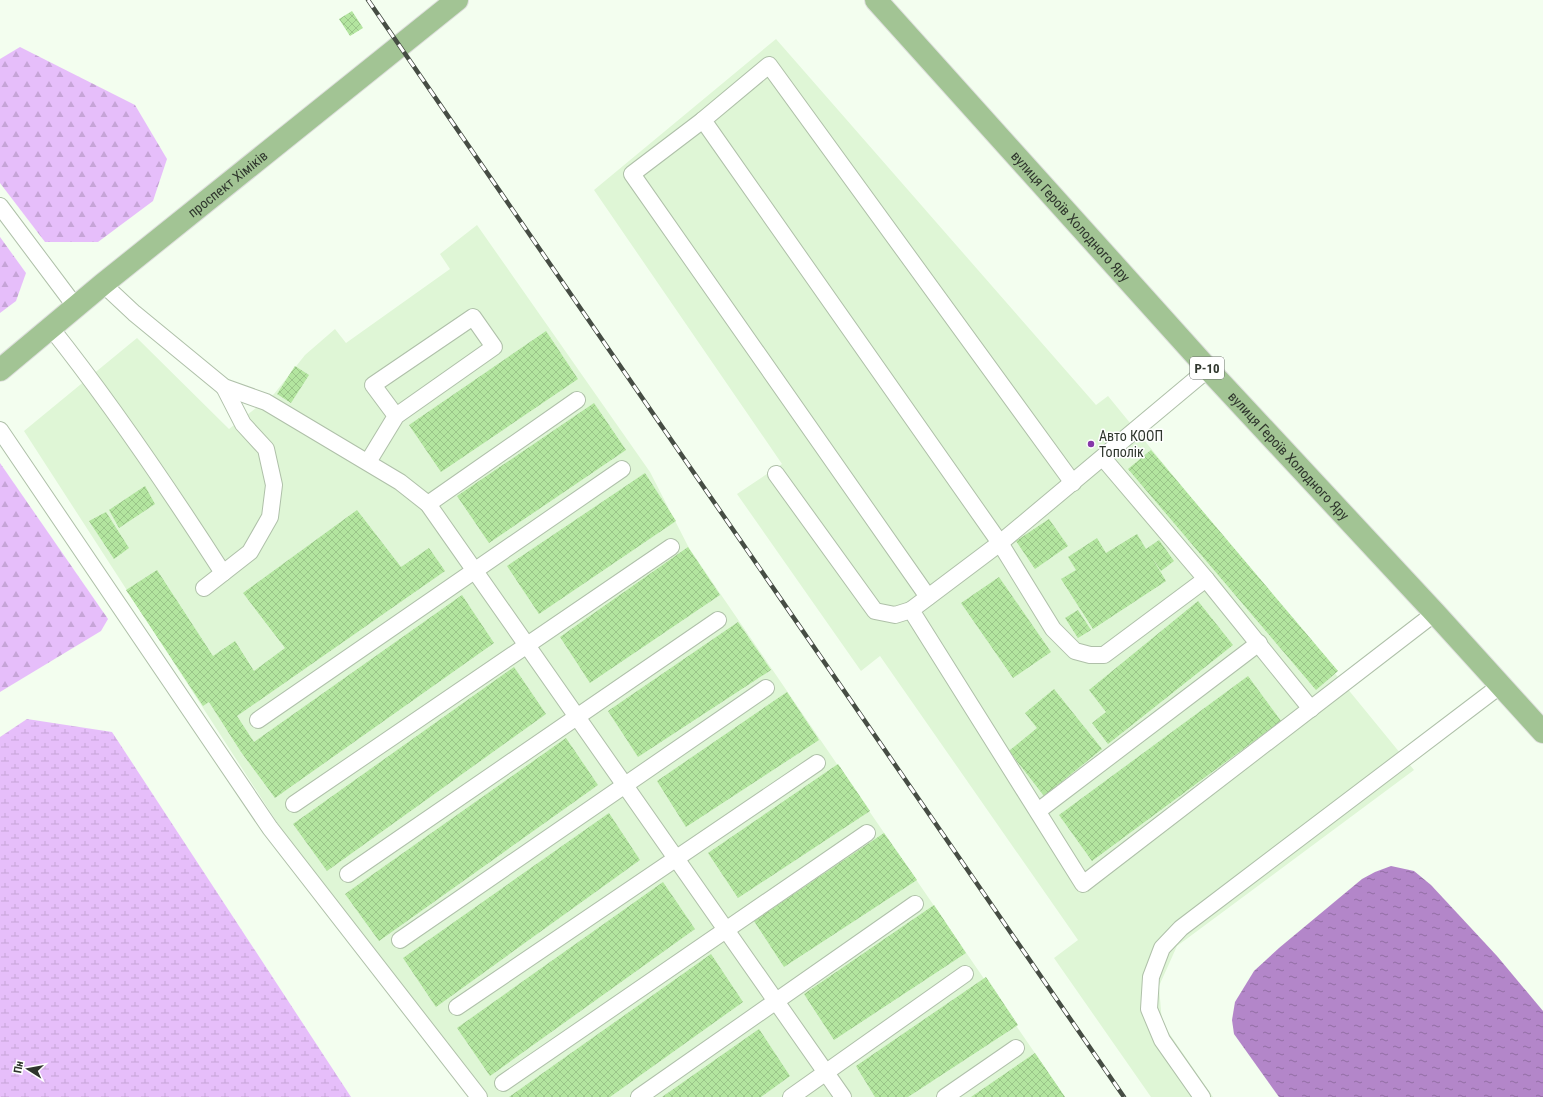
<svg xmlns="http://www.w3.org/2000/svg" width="1543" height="1097" font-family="'Roboto Condensed',sans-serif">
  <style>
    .built { fill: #dff6d6 }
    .forest { fill: url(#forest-firs) }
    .wetland { fill: url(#wetland-marsh) }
    .water { fill: url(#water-ripples) }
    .building { fill: url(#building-cross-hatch) }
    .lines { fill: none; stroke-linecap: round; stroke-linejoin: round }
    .lane-casing { stroke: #afc0a9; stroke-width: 18 }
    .primary-casing { stroke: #dedfdd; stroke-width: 24 }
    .lane { stroke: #fff; stroke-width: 16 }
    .primary { stroke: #a2c494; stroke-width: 22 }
    .rail-casing { stroke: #464d44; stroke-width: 4.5 }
    .rail { stroke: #fff; stroke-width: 3; stroke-dasharray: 9; stroke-linecap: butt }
    .poi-dot { fill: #8638a8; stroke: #fff; stroke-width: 1.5 }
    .labels { text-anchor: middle; stroke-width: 3; stroke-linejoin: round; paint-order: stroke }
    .shield { fill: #fff; stroke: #6d726c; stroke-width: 1 }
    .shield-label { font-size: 13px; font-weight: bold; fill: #2f362d }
    .street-label { font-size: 14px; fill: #2f362d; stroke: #fff }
    .poi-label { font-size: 14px; fill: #2f362d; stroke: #fff; text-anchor: start }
  </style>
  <defs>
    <pattern id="forest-firs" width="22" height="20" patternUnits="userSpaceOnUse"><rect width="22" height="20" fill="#e6befa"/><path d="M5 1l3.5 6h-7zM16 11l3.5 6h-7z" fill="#c6a4d7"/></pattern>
    <pattern id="wetland-marsh" width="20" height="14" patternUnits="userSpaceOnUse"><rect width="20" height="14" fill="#e6befa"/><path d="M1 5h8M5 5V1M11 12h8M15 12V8" fill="none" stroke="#c6a4d7"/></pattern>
    <pattern id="water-ripples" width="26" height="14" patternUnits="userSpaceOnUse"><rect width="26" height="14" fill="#b386c9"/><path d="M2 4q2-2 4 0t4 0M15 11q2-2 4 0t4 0" fill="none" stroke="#926ea4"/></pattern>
    <pattern id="building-cross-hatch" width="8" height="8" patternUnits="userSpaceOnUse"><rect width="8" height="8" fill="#b3e59f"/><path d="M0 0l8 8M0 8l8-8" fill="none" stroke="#9ac589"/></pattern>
  </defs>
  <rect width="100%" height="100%" fill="#f3feef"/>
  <!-- built -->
  <g class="built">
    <polygon points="776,39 1096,405 1108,396 1414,770 1177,946 1159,986 1162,1023 1213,1097 1151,1097 1054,958 1078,940 880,656 861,671 737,494 782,464 594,190"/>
    <polygon points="477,225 650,472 689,548 1065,1097 483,1097 450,1046 322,892 24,431 137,338 229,429 274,394 305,355 335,329 346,343 450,269 440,254"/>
  </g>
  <!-- forest -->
  <g class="forest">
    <polygon points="20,47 135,105 167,159 153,201 98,242 45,242 0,183 0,59"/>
    <polygon points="0,237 26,273 16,301 0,313"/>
    <polygon points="0,463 108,619 101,631 0,692"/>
  </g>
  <!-- wetland -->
  <polygon class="wetland" points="27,719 112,732 351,1097 0,1097 0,737"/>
  <!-- water -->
  <polygon class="water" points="1391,866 1414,871 1431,885 1497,956 1543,1011 1543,1097 1279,1097 1234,1034 1232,1020 1235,1002 1254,971 1279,948 1362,879 1375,872"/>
  <!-- building -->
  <g class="building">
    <polygon points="352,11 363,28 350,36 339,19"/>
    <polygon points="546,331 578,379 441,472 409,425"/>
    <polygon points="295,366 309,375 291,403 277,394"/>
    <polygon points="594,403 626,450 489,543 457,496"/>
    <polygon points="1151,450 1338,671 1316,690 1128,469"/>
    <polygon points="645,473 676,521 539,614 507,566"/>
    <polygon points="145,486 155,504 119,528 109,510"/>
    <polygon points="357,510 401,567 429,548 445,571 237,716 254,742 462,595 494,643 275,798 241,752 209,702 203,706 126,590 157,570 213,656 235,641 254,671 285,648 243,593"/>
    <polygon points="106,512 129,548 114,559 89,521"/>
    <polygon points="1049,519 1068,546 1035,569 1016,541"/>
    <polygon points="1137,534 1146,549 1159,540 1174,561 1161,571 1151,556 1166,581 1093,629 1061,579 1076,570 1068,557 1097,538 1106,553"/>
    <polygon points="688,547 720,595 590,683 560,637"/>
    <polygon points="999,577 1051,652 1013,678 961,603"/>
    <polygon points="1198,601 1233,645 1108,744 1092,723 1106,712 1089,690"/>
    <polygon points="1078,610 1091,630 1078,638 1065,618"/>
    <polygon points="738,622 771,670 638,757 608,711"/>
    <polygon points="514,667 546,714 327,871 293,824"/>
    <polygon points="1248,676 1281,721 1092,861 1059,815"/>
    <polygon points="1054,689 1102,749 1044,796 1009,751 1037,728 1025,713"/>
    <polygon points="787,692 819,740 686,827 657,781"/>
    <polygon points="566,738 598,785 379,941 345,894"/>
    <polygon points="838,764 870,811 738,898 708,853"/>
    <polygon points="609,813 640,860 436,1007 403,958"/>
    <polygon points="884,833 917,880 784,967 754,921"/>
    <polygon points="663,882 695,929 490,1076 457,1028"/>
    <polygon points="934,905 966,953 834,1040 804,994"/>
    <polygon points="711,954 743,1002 610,1097 509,1097"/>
    <polygon points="986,977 1018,1025 908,1097 875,1097 856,1066"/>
    <polygon points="759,1029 790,1076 761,1097 662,1097"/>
    <polygon points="1035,1053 1065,1097 971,1097"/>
  </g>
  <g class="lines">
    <defs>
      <g id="lane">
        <polyline points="703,120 632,174 928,597"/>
        <polyline points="0,206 75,306"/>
        <polyline points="103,284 134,313 224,387 266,402 400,482 428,504 843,1097"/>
        <path d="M51,328C113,406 169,489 223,573"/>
        <polyline points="1208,369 1000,543 911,610 1083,884 1435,613"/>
        <polyline points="0,430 270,828 479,1097"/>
        <polyline points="1103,458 1206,579 1311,709"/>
        <polyline points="368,462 396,416 494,347 473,317 373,385 396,416"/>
        <polyline points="776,474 875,611 895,615 911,610"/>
        <polyline points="1073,483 769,65 703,120 1000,543 1053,629 1075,651 1090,655 1104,655 1206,579"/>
        <polyline points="428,504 577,400"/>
        <polyline points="204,588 250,552 270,517 274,485 266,449 243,424 224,387"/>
        <polyline points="258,720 622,469"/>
        <polyline points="294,804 671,547"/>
        <polyline points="1038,811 1259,643"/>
        <polyline points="348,874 718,620"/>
        <polyline points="400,940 766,688"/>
        <polyline points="457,1007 817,763"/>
        <polyline points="503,1083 867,833"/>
        <polyline points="639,1097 915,904"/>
        <polyline points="791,1097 965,974"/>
        <polyline points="945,1097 1016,1048"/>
        <polyline points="1202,1097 1162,1040 1149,1009 1151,977 1162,948 1181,928 1501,685"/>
      </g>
      <g id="primary">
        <path id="s1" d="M876,0L1208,369L1435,613L1543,732"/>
        <path id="s2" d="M0,370L103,284L457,0"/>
      </g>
    </defs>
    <!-- lane casing -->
    <use href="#lane" class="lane-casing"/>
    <!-- primary casing -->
    <use href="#primary" class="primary-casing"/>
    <!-- lane -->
    <use href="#lane" class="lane"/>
    <!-- primary -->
    <use href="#primary" class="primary"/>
    <defs>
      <polyline id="rail" points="368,0 1124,1097"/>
    </defs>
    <!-- rail casing -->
    <use href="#rail" class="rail-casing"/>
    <!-- rail -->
    <use href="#rail" class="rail"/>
  </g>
  <!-- markers -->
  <circle class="poi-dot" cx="1091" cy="444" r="4"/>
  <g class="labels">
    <!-- shield labels -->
    <rect class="shield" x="1190" y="357" width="34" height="22" rx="3"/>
    <g class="shield-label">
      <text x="1207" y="373">Р-10</text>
    </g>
    <!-- street labels -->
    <g class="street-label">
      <text dy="5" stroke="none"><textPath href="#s2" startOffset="294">проспект Хіміків</textPath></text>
      <text dy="5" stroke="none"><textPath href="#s1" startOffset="291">вулиця Героїв Холодного Яру</textPath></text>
      <text dy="5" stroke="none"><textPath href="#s1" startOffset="615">вулиця Героїв Холодного Яру</textPath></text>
    </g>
    <!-- poi labels -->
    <g class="poi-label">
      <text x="1099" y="441">Авто КООП<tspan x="1099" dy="16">Тополік</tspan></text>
    </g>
  </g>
  <!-- north arrow -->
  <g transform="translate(28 1069) rotate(281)" stroke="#ffffff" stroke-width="3" paint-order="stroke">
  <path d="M0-3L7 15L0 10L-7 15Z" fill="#2f362d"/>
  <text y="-6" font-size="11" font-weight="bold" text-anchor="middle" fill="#2f362d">Пн</text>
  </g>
</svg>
